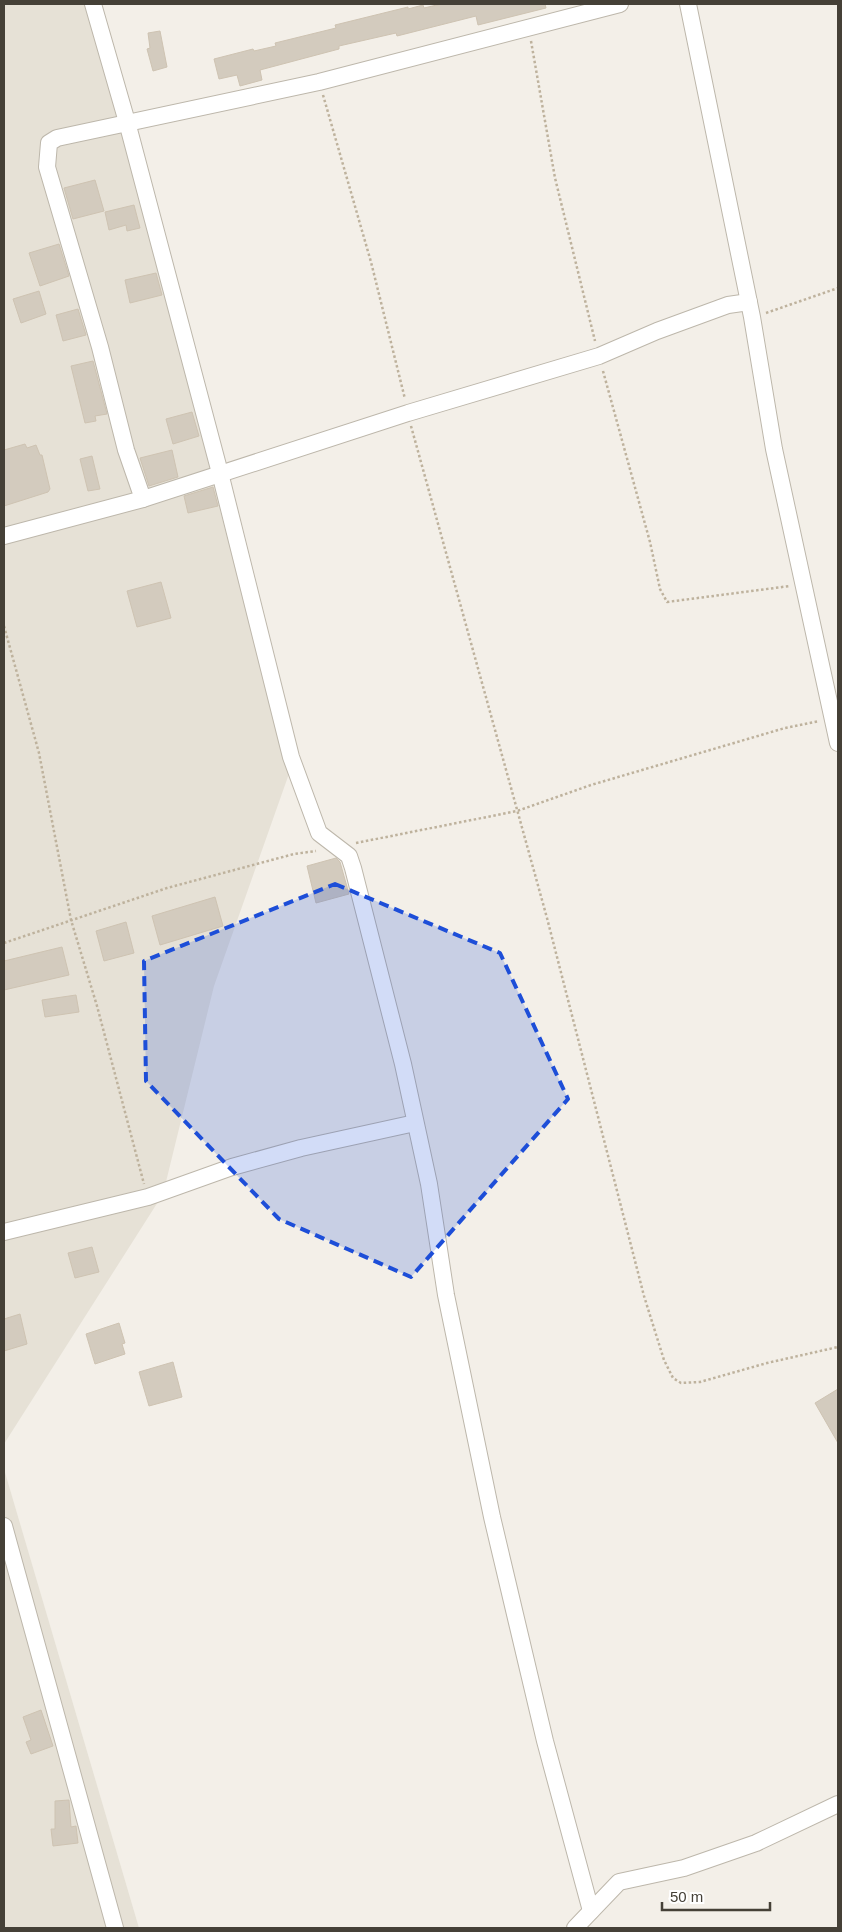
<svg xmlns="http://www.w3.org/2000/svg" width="842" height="1932" font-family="Helvetica,sans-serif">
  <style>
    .residential { fill: #e6e1d6 }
    .building { fill: #d3cbbe; stroke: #cec3b2 }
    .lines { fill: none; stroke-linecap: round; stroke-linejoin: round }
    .minor-casing { stroke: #bdb7ab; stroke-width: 18 }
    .path { stroke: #beb29d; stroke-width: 2.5; stroke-dasharray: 2.5 2.5; stroke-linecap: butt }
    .minor { stroke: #fff; stroke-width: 16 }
    .marked { fill: #1d4ed8; fill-opacity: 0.2; stroke: #1d4ed8; stroke-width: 4; stroke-dasharray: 10 6; stroke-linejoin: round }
  </style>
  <rect width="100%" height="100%" fill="#f3efe8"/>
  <!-- residential -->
  <g class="residential">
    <polygon points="4,4 92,4 291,768 214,986 163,1194 4,1444"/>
    <polygon points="4,1469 139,1928 4,1928"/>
  </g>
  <!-- building -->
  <g class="building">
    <polygon points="441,4 545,4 546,8 478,25 476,16 397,36 396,33 339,46 339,49 260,70 262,80 240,86 237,75 219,79 214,59 253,49 254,51 276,46 275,43 336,28 335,25 408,7 408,9 423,5 424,8"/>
    <polygon points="160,31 167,67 153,71 147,49 150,48 148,33"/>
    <polygon points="95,180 104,211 73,219 64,188"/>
    <polygon points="134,205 140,228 127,231 126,225 109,230 105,212"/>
    <polygon points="59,244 69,276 40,286 29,253"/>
    <polygon points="156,273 162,295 130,303 125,280"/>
    <polygon points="39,291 46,314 21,323 13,299"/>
    <polygon points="78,309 86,335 63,341 56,315"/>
    <polygon points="93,361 107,414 95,416 96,421 85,423 71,366"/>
    <polygon points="192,412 199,436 173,444 166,419"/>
    <polygon points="25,444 27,448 36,445 40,455 42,455 50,489 48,492 4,506 4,450"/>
    <polygon points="172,450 178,477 149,486 140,458"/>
    <polygon points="92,456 100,489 88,491 80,459"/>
    <polygon points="213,487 218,506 188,513 184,496"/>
    <polygon points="161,582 171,618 137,627 127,591"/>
    <polygon points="336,858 340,862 349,894 316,903 307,866"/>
    <polygon points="215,897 223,926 160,945 152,916"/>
    <polygon points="126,922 134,953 104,961 96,931"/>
    <polygon points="62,947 69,975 4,990 4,961"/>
    <polygon points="76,995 79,1012 45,1017 42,1000"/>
    <polygon points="92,1247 99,1272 75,1278 68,1253"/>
    <polygon points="20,1314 27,1344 4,1351 4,1319"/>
    <polygon points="119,1323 125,1343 122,1344 125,1354 95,1364 86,1334"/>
    <polygon points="173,1362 182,1397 149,1406 139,1372"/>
    <polygon points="838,1389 838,1443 815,1403"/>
    <polygon points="41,1710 53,1746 31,1754 26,1742 31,1740 23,1717"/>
    <polygon points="69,1800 71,1827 76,1826 78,1843 53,1846 51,1829 55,1829 55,1801"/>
  </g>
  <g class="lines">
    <defs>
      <g id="minor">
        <polyline points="93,4 127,122 220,473 291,757 319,833 349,856 353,868 403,1064 429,1184 446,1295 492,1517 545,1741 591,1911"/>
        <polyline points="688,4 752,317 774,449 838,743"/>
        <polyline points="143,499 126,450 100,347 47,167 49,143 57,138 319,82 620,4"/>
        <polyline points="4,536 143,499 408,413 599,356 657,331 728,305 749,302"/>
        <polyline points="4,1232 148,1197 232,1167 301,1148 415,1123"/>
        <polyline points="4,1526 115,1928"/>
        <polyline points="575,1928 619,1882 684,1868 756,1843 838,1804"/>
      </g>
    </defs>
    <!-- minor casing -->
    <use href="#minor" class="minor-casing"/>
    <!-- path -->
    <g class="path">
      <polyline points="531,41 555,178 595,341"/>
      <polyline points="323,95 371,262 405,399"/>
      <polyline points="766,313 838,288"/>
      <polyline points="603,371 650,542 660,589 667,602 790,586"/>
      <polyline points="411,426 547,918 644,1296 664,1360 673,1378 681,1383 700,1382 767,1363 838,1347"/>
      <polyline points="4,626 39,753 71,920 97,1006 144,1184"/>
      <polyline points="356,843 517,811 591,785 785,728 819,721"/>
      <polyline points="4,943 167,888 294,854 316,851"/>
    </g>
    <!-- minor -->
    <use href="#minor" class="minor"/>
  </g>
  <!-- marked area -->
  <path class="marked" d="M335,884L500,953L568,1099L411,1277L279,1219L146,1081L144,961Z"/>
  <!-- border -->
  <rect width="842" height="1932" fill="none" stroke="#454037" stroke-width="10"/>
  <!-- scale -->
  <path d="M662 1902v8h108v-8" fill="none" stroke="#454037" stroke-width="2.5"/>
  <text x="670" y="1902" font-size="15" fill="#454037" stroke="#ffffff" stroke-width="4" paint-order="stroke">50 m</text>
</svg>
